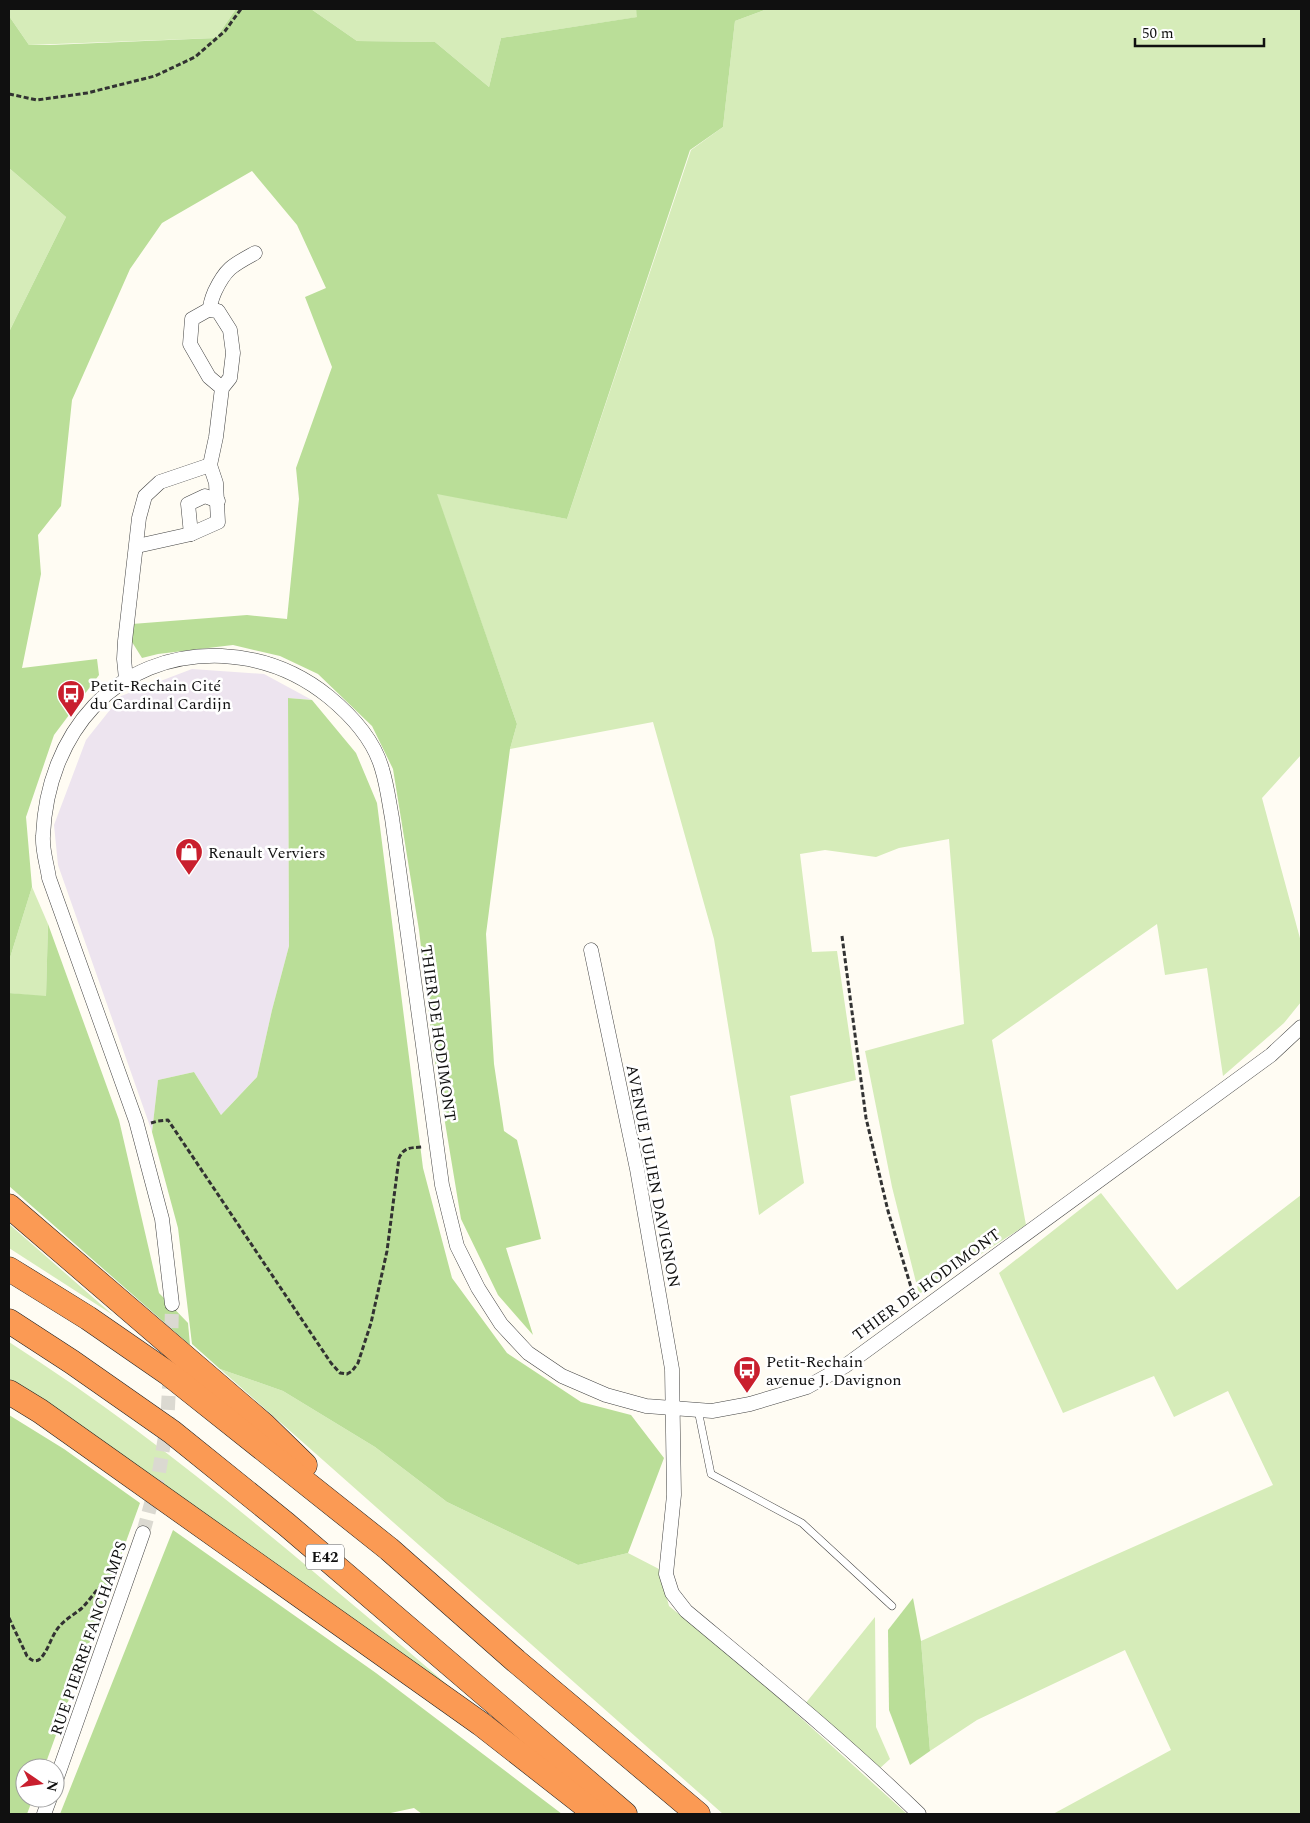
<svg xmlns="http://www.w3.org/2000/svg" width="1310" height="1823" font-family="Spectral,serif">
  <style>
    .industrial { fill: #ede4ef }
    .green { fill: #d6ecb9 }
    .forest { fill: #bade98 }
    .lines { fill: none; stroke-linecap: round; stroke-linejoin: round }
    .minor-tunnel { stroke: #dbd9d1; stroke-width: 14; stroke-dasharray: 14 7; stroke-linecap: butt }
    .service-casing { stroke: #434343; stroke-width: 8 }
    .minor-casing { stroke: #434343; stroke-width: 15 }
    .motorway-casing { stroke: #212121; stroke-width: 25 }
    .path { stroke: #323232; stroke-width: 3; stroke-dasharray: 5 2.5; stroke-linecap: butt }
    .service { stroke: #fff; stroke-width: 7 }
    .minor { stroke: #fff; stroke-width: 14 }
    .motorway { stroke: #fb9a54; stroke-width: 24 }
    .labels { text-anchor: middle; stroke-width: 5; stroke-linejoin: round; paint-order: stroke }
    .shield { fill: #fff; stroke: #585858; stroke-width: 1 }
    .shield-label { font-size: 15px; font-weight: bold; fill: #101010 }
    .poi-label { font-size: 16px; fill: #101010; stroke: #fff; text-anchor: start }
    .street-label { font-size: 16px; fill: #101010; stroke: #fff }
  </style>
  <rect width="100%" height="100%" fill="#fffcf3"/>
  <!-- industrial -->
  <polygon class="industrial" points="192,669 264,674 312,700 288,698 289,946 272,1010 257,1077 221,1115 194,1072 158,1080 152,1132 58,865 54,825 86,740 121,696"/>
  <!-- green -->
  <g class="green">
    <polygon points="9,9 236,9 216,38 29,45 9,16"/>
    <polygon points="311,9 636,9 638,17 501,38 489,87 435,42 357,41"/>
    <polygon points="767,9 1301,9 1301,755 1262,798 1301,942 1301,1002 1284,1023 1223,1076 1207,968 1165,975 1157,924 992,1040 1026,1225 919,1294 892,1187 865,1051 964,1024 949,839 899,848 876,857 825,850 800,854 812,952 837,951 856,1080 790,1096 804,1183 759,1215 714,939 653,722 510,749 517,724 436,493 567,519 691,150 723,127 735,21"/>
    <polygon points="9,168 66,217 9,332"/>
    <polygon points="32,887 48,924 46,997 9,993 9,961"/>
    <polygon points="1101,1193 1177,1290 1301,1195 1301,1814 1053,1814 1171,1750 1125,1650 977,1720 930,1751 921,1641 1273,1485 1228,1391 1174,1417 1154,1376 1063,1413 999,1273"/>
    <polygon points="9,1224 113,1315 9,1248"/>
    <path d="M9,1342C120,1413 220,1493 321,1578C371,1620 422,1662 471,1706L49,1405L9,1379Z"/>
    <polygon points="220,1369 283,1391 375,1447 447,1502 578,1565 628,1553 659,1569 669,1606 750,1672 907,1814 723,1814"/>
    <polygon points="875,1617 876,1727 890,1759 879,1769 805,1704"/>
  </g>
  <!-- forest -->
  <g class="forest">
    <polygon points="236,9 311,9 357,41 435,42 489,87 501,38 637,17 636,9 767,9 735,21 723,127 690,150 567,519 437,494 517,724 510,749 486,934 494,1064 504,1131 517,1140 541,1239 506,1248 533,1335 498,1295 461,1219 434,1056 419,930 393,769 372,726 318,674 280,656 233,645 158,654 142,658 132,642 132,624 247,615 287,619 299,499 296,468 332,367 305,297 326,288 297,225 252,171 162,223 130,269 72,400 61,506 38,535 41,574 22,668 97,659 99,675 54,735 26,817 32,887 9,961 9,332 66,217 9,168 9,16 29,45 50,45 216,38"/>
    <polygon points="288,698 312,700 356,753 377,803 423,1168 452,1278 507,1353 581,1402 631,1415 664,1458 628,1553 578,1565 447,1502 375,1447 283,1391 220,1369 192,1344 178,1228 152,1132 158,1080 194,1072 221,1115 257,1077 272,1010 289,946"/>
    <polygon points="48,924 119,1120 159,1293 188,1323 190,1345 9,1186 9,993 46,996"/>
    <polygon points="9,1415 64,1449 140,1503 44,1768 25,1768 25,1798 33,1798 27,1814 9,1814"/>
    <polygon points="173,1530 376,1673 562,1814 422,1814 414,1808 386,1814 60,1814"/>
    <polygon points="913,1598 921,1641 930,1751 910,1765 889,1710 888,1630"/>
  </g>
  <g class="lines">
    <!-- minor-tunnel -->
    <g class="minor-tunnel">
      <polyline points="171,1349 172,1304"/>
      <polyline points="143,1533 158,1478 167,1425 170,1370"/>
    </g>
    <defs>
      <polyline id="service" points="698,1410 711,1474 802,1523 892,1606"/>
      <g id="minor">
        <path d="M210,310C210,302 212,298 215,291C226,268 233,265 255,253"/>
        <polyline points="191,534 188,504 205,496 218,501"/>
        <polyline points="137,546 191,534 218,522 216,483 210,465"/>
        <polyline points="126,679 124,659 125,641 139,518 145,496 160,482 210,465 216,437 222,388 230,378 233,353 230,330 218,311 208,310 192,319 190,344 209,377 222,388"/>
        <path d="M591,950L637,1169L672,1369L674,1495L666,1574L672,1593L686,1611C765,1677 845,1742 919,1814"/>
        <path d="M172,1304L162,1219L136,1121L49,878C47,864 42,850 43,836C47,734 115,652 222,656C263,658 297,671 329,697C352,716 374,740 382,769C387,785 389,802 392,818L442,1185L457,1246L478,1288L501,1324L528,1353L562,1376L606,1395L646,1406L712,1411L750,1404L807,1387L845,1366L1271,1055L1301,1027"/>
        <polyline points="55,1783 143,1533"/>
        <polyline points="44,1814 50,1798"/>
      </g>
      <g id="motorway">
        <polyline points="9,1206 264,1425 305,1465"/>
        <polyline points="9,1269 88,1318 169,1374 389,1549 516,1661 698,1814"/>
        <polyline points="9,1321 72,1362 172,1432 286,1524 625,1814"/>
        <polyline points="9,1392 40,1411 112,1462 481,1724 596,1814"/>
      </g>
    </defs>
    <!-- service casing -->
    <use href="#service" class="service-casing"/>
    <!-- minor casing -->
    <use href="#minor" class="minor-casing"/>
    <!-- motorway casing -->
    <use href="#motorway" class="motorway-casing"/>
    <!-- path -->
    <g class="path">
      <polyline points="9,94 37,100 87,93 155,76 195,57 225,31 241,9"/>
      <polyline points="842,936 866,1118 888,1211 914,1297"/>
      <path d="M151,1123L158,1121L168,1120L331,1363L340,1373L347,1374L352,1371L358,1363L371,1323L387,1251L399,1158C404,1147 410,1148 422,1147"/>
      <path d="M9,1618L27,1656C31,1660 35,1663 40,1659C48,1651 51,1637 58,1628C65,1619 74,1615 82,1608C88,1602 94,1593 100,1587H109"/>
    </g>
    <!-- service -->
    <use href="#service" class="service"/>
    <!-- minor -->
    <use href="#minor" class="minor"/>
    <!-- motorway -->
    <use href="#motorway" class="motorway"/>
  </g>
  <!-- icons -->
  <defs>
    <symbol id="bus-pin" viewBox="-11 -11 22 30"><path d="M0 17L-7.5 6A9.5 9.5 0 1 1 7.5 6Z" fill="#c91f2e" stroke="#fff"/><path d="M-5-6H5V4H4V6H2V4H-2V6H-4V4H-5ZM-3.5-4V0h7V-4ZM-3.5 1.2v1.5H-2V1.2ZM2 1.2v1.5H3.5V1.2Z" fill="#fff"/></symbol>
    <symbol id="shop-pin" viewBox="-11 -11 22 30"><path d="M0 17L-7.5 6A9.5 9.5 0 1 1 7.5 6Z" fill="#c91f2e" stroke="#fff"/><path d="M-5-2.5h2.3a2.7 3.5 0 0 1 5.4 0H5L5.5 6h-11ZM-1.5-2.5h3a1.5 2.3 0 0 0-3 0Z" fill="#fff"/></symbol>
  </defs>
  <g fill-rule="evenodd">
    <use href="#bus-pin" x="55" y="678" width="32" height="43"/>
    <use href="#shop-pin" x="173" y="836" width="32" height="43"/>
    <use href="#bus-pin" x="731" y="1354" width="32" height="43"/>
  </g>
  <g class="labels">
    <!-- shield labels -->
    <rect class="shield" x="306" y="1544.5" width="38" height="25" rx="4"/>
    <g class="shield-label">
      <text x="325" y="1562">E42</text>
    </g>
    <!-- poi labels -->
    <g class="poi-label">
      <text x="90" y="691">Petit-Rechain Cité<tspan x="90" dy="18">du Cardinal Cardijn</tspan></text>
      <text x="208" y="858">Renault Verviers</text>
      <text x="766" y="1367">Petit-Rechain<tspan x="766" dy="18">avenue J. Davignon</tspan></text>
    </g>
    <!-- street labels -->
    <g class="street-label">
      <text transform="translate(439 1033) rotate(82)" y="6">THIER DE HODIMONT</text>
      <text transform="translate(654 1176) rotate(79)" y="6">AVENUE JULIEN DAVIGNON</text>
      <text transform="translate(926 1284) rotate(-36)" y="6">THIER DE HODIMONT</text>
      <text transform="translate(88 1638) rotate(-71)" y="6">RUE PIERRE FANCHAMPS</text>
    </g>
  </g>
  <!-- border -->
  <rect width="1310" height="1823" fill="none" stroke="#101010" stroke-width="20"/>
  <!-- north arrow -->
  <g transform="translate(40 1783) rotate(103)"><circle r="24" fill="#ffffff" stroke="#9f9f9f"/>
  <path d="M0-4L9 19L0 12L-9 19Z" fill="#c91f2e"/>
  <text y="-8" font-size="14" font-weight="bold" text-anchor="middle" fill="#101010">N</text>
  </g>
  <!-- scale -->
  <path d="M1135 38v8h129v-8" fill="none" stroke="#101010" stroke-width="2.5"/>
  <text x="1142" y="38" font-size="15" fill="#101010" stroke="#ffffff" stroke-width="4" paint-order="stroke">50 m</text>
</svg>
